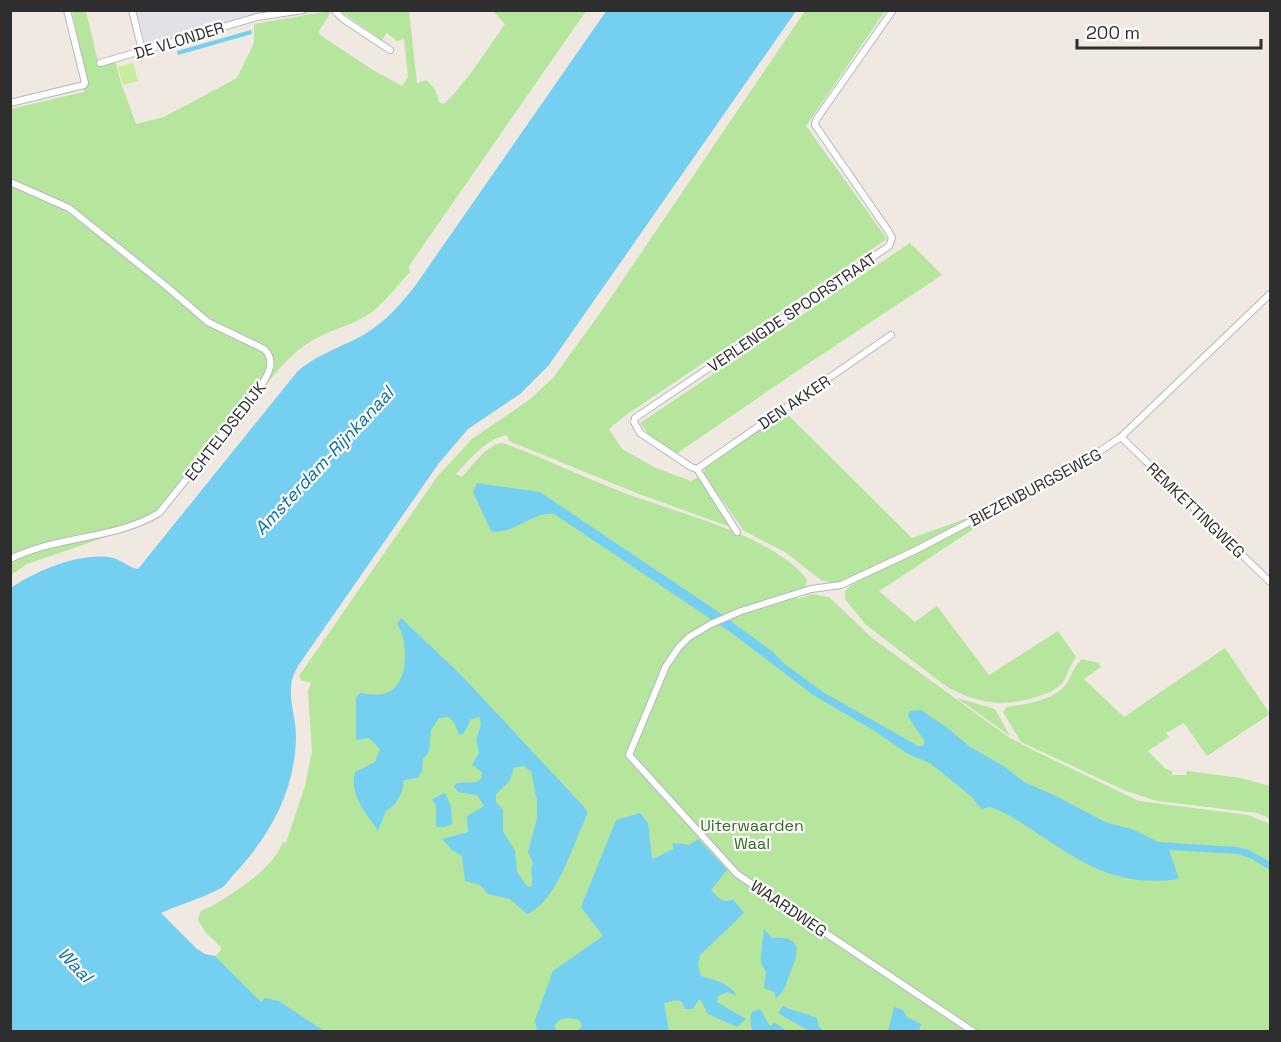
<svg xmlns="http://www.w3.org/2000/svg" width="1281" height="1042" font-family="'Space Grotesk',sans-serif">
  <style>
    .industrial { fill: #e3e1e8 }
    .green { fill: #b6e59e }
    .pitch { fill: #c9ec9a }
    .water { fill: #75cff0; fill-rule: evenodd }
    .lines { fill: none; stroke-linecap: round; stroke-linejoin: round }
    .street-casing { stroke: #b4b7c1; stroke-width: 8 }
    .street { stroke: #fff; stroke-width: 6 }
    .labels { text-anchor: middle; stroke-width: 4.5; stroke-linejoin: round; paint-order: stroke }
    .street-label { font-size: 16px; fill: #2e2e2e; stroke: #fff }
    .park-label { font-size: 16px; fill: #2c6e1b; stroke: #fff }
    .water-label { font-size: 18px; font-style: italic; fill: #0d6fa3; stroke: #fff }
  </style>
  <rect width="100%" height="100%" fill="#efe9e1"/>
  <!-- industrial -->
  <polygon class="industrial" points="137,11 334,11 255,20 147,49"/>
  <!-- green -->
  <g class="green">
    <path d="M72,11H86L99,66L115,61L121,83L136,124L164,117L237,78L254,43V24L329,11L330,14L319,31L320,35L373,70L402,86L408,77L404,39L397,41L387,33L382,40L340,11H409L417,83L426,80L435,89L439,102L444,104C468,81 486,51 505,24L493,11H586L409,266L410,272C397,285 386,301 372,312C354,325 332,329 313,340C291,352 274,375 258,395C269,378 285,364 265,347L207,319L158,275L70,206L37,192L11,178L10,109L84,92V89L88,85Z"/>
    <path d="M805,11H885L806,126L887,239L626,415L609,429L622,449L656,468L691,481L698,477L733,528L639,494L509,441L507,435C486,439 470,459 456,474L462,477C472,466 488,443 503,443C544,458 582,477 622,492C676,513 771,534 807,579L805,587L794,594L797,599L812,594L829,597L872,638L1010,738L1035,751L1139,801L1248,815L1270,824V1031H289L215,956L221,950V947L206,933L198,920L200,912C205,908 211,907 217,903C240,889 273,868 283,842L286,843L305,786L312,752L308,691L311,683L301,680L299,676L437,477L472,439L529,400L553,378L603,309Z"/>
    <path d="M10,186L66,211L151,275L202,320L227,335L263,351L268,362L265,376L160,509C132,527 101,530 69,536C49,541 30,548 10,556Z"/>
    <polygon points="910,243 942,275 806,365 676,454 649,435 640,423"/>
    <polygon points="784,411 912,538 973,516 899,556 835,584 821,580 785,552 744,531 704,474 705,468 709,463"/>
    <path d="M995,515L879,591L915,622L937,606L989,675L1058,631L1076,657C1070,665 1068,674 1063,682C1052,696 1017,703 1001,703C982,703 958,694 943,684L865,624L845,599V591L851,585L961,529Z"/>
    <path d="M129,529L27,564L11,575V562C46,543 89,538 129,529Z"/>
    <path d="M1225,648L1270,714L1207,756L1184,723L1166,733L1169,737L1148,751L1166,769L1172,771V775H1186L1187,771L1241,778L1270,786V819L1258,813L1157,801L1126,791L1021,742L1003,712L1007,707C1027,704 1054,701 1067,683C1072,674 1074,666 1082,659L1099,663L1101,667L1084,679L1124,717Z"/>
    <polygon points="957,698 995,709 1010,736"/>
  </g>
  <!-- pitch -->
  <polygon class="pitch" points="133,63 138,81 123,85 118,67"/>
  <!-- water -->
  <g class="water">
    <path d="M607,10L796,11L549,365L520,394L468,429L439,463L298,666C283,691 296,711 296,737C295,790 271,834 236,872C232,876 228,882 224,886C214,894 176,906 161,913L196,948L205,954L215,956L261,1002L265,998L279,1001L324,1031H11V588C35,571 83,551 113,558C122,560 129,568 138,569L297,372C318,353 344,347 368,332C387,320 401,304 415,286Z"/>
    <polygon points="251,30 252,34 178,55 177,51"/>
    <path d="M477,483L540,492L720,613L773,652L786,665L823,692L918,746H923L925,742L908,716L910,711L921,710L949,729L970,747L1002,765L1024,782L1058,797L1105,822L1134,830L1158,842L1237,847L1249,850L1270,862V870L1252,859L1239,854L1169,850L1179,879C1104,890 1067,850 1007,814L990,807L981,809L972,797L930,763L908,754L873,730L813,695L733,634L554,514C531,511 514,536 491,531L473,492Z"/>
    <path d="M401,618L461,675L586,809L587,814L584,822C571,850 556,902 527,914L510,899L488,894L480,885L465,881L462,856L452,850L442,839L468,832L467,816L484,806L477,795L458,792L454,786L457,783L476,782L481,779L482,772L472,765L479,753L476,740L481,724L479,717L471,719L464,733L459,735L455,724L449,717L439,718L431,730L429,752L423,759L422,771L418,778L404,780L402,792L395,804L386,811L378,831C366,813 349,795 355,772L375,762L380,749L369,738L356,740V698L360,693C370,694 384,697 392,690C409,678 408,639 397,624ZM523,766L531,771L537,801V818L528,852L533,863C529,871 534,880 531,887L527,886L517,872L515,851L503,831V810L496,802V794L509,782L514,768Z"/>
    <polygon points="445,793 451,806 452,824 445,827 436,827 436,806 432,799"/>
    <path d="M640,813L648,823L652,859L674,849L672,844L674,843L690,845L698,839L727,870L711,890C718,897 723,905 733,899L744,913L700,955L698,965L701,976C715,980 729,983 737,996L727,992L718,996L717,1002L746,1019L737,1027L708,1014L700,999L692,1009H685L682,1002L677,1000L664,1003L669,1031H577L582,1026L579,1020C570,1017 559,1017 554,1026L557,1031H537L535,1020L553,971L603,936L581,907L616,820Z"/>
    <path d="M764,929L772,938C807,935 797,957 788,978C785,987 784,992 776,998L774,992L764,988L766,972L761,963V956Z"/>
    <path d="M783,1006C794,1012 804,1012 817,1018L819,1027L824,1031H809L778,1013Z"/>
    <polygon points="894,1007 903,1010 907,1017 921,1024 919,1031 888,1031"/>
    <polygon points="760,1009 770,1026 774,1023 779,1025 786,1031 752,1031 750,1018 752,1012"/>
  </g>
  <g class="lines">
    <defs>
      <g id="street">
        <polyline points="132,10 142,50"/>
        <polyline points="334,10 343,19 390,50"/>
        <polyline points="100,63 257,17 303,10"/>
        <polyline points="10,103 84,85 85,83 67,10"/>
        <path d="M10,182L69,208L166,286L208,322L264,349C278,362 266,378 258,390L159,513C114,540 58,535 10,559"/>
        <polyline points="1121,437 1270,582"/>
        <polyline points="697,469 891,335"/>
        <polyline points="737,532 697,469 691,467 640,433 634,422 635,418 889,246 892,238 889,232 815,125 816,120 893,10"/>
        <polyline points="974,1032 737,874 629,755 666,666 679,647 689,637 711,624 741,611 811,589 841,585 916,550 1079,465 1121,437 1270,294"/>
      </g>
    </defs>
    <!-- street casing -->
    <use href="#street" class="street-casing"/>
    <!-- street -->
    <use href="#street" class="street"/>
  </g>
  <g class="labels">
    <!-- street labels -->
    <g class="street-label">
      <text transform="translate(179 40) rotate(-17)" y="6">DE VLONDER</text>
      <text transform="translate(792 312) rotate(-34)" y="6">VERLENGDE SPOORSTRAAT</text>
      <text transform="translate(794 402) rotate(-34)" y="6">DEN AKKER</text>
      <text transform="translate(225 431) rotate(-52)" y="6">ECHTELDSEDIJK</text>
      <text transform="translate(1035 487) rotate(-28)" y="6">BIEZENBURGSEWEG</text>
      <text transform="translate(1196 510) rotate(44)" y="6">REMKETTINGWEG</text>
      <text transform="translate(789 908) rotate(34)" y="6">WAARDWEG</text>
    </g>
    <!-- park labels -->
    <g class="park-label">
      <text x="752" y="831">Uiterwaarden<tspan x="752" dy="18">Waal</tspan></text>
    </g>
    <!-- water labels -->
    <g class="water-label">
      <text transform="translate(324 461) rotate(-47)" y="6">Amsterdam-Rijnkanaal</text>
      <text transform="translate(75 965) rotate(46)" y="6">Waal</text>
    </g>
  </g>
  <!-- border -->
  <rect width="1281" height="1042" fill="none" stroke="#2e2e2e" stroke-width="24"/>
  <!-- scale -->
  <path d="M1077 39v9h184v-9" fill="none" stroke="#2e2e2e" stroke-width="3"/>
  <text x="1086" y="39" font-size="18" fill="#2e2e2e" stroke="#ffffff" stroke-width="4.5" paint-order="stroke">200 m</text>
</svg>
